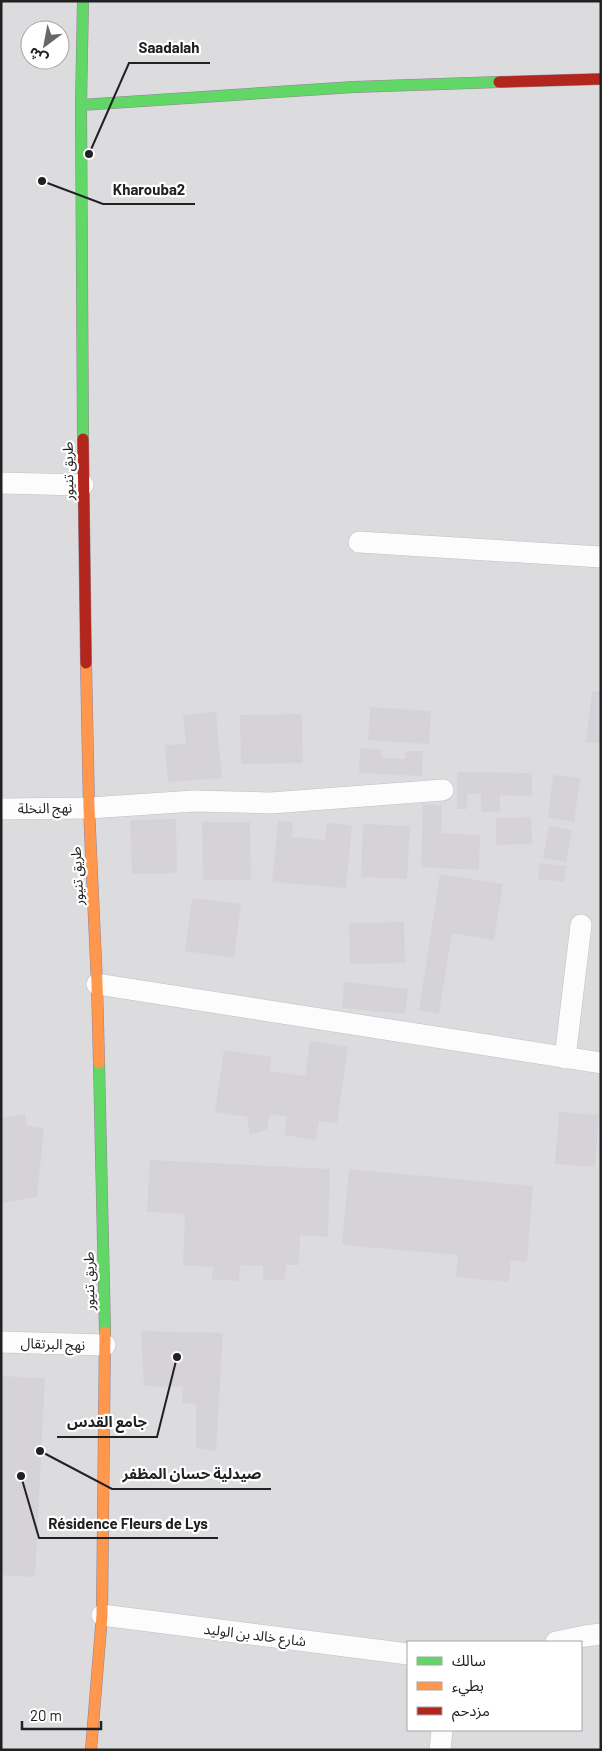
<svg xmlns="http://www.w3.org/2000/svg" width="602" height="1751" font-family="Barlow,'Noto Sans Arabic',sans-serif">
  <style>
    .residential { fill: #dcdbde; fill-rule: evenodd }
    .building { fill: #d5d3d8 }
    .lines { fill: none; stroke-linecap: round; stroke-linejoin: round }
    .street-casing { stroke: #c1c0c2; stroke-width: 22 }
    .fast-casing { stroke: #948299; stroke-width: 12 }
    .slow-casing { stroke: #948299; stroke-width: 12 }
    .jam-casing { stroke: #948299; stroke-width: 12 }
    .street { stroke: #fcfcfd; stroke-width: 21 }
    .fast { stroke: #63d668; stroke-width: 11 }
    .slow { stroke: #ff974d; stroke-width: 11 }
    .jam { stroke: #b3261e; stroke-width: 11 }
    .labels { text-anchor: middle; stroke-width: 4.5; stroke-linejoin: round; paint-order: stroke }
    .street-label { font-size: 14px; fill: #212121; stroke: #fff }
    .leader { fill: none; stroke: #212121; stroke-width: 2 }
    .callout-dot { fill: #212121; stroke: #fff; stroke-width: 2 }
    .callout-label { font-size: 15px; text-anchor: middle; font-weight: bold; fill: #212121; stroke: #fff; stroke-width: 4.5; stroke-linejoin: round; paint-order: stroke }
  </style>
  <rect width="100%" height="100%" fill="#eceaef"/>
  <!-- residential -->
  <path class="residential" d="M1,1H601V1750H1ZM30,30H60V60H30ZM408,1642H581V1730H408Z"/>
  <!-- building -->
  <g class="building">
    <polygon points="592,691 601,692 601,743 586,742"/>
    <polygon points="370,707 431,711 429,744 368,740"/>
    <polygon points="216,712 222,778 168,782 165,745 186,744 183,715"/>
    <polygon points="302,714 303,763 241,764 240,715"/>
    <polygon points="360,748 382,750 382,758 405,759 406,751 423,751 422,776 359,773"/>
    <polygon points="457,772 532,773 532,796 500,795 500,812 481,812 481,794 467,794 467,809 457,809"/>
    <polygon points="553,775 580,778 574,822 548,818"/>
    <polygon points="423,804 442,805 441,833 480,835 479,870 421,867"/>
    <polygon points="531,817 532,844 496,845 496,818"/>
    <polygon points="176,819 177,873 132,874 130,820"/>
    <polygon points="278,821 293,822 292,837 325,840 327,823 352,825 346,888 272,882"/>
    <polygon points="202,822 250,822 251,880 203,880"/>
    <polygon points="363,824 410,826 407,879 361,877"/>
    <polygon points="549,826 572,830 566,862 543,858"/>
    <polygon points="539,863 566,866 564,882 538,879"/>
    <polygon points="440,874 503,884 494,940 452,933 439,1014 419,1010"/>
    <polygon points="192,898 241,904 234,958 185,951"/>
    <polygon points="404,922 405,963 350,964 349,923"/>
    <polygon points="344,982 408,989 405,1014 342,1008"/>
    <polygon points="310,1041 348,1047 337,1123 319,1121 316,1140 284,1135 287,1117 270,1114 267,1130 250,1134 247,1117 215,1112 224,1050 272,1057 269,1071 305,1076"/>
    <polygon points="559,1112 599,1115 595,1167 555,1164"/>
    <polygon points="25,1114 27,1126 44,1128 37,1197 1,1203 1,1118"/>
    <polygon points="150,1160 330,1169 328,1237 300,1235 299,1265 286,1265 285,1280 263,1280 263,1266 240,1265 239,1281 212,1279 213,1267 183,1265 185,1214 147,1212"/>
    <polygon points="349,1169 533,1186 527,1262 511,1260 509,1282 456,1277 458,1255 342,1245"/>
    <polygon points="141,1331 223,1333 216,1451 196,1448 196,1404 182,1403 183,1387 144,1386"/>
    <polygon points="1,1376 45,1378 35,1577 1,1575"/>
  </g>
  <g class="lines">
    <defs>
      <g id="street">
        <polyline points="1,483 83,485"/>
        <polyline points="359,542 601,557"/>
        <polyline points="1,809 89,808 194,801 271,803 443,790"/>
        <polyline points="97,984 601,1063"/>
        <polyline points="565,1058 581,925"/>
        <polyline points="1,1342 105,1345"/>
        <polyline points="102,1615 408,1654"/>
        <polyline points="556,1642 585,1636 601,1634"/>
        <polyline points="440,1750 442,1730"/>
      </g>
      <g id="fast">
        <polyline points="81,105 354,87 499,82"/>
        <polyline points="83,439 81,105 83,1"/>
        <polyline points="99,1063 105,1332"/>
      </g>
      <g id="slow">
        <polyline points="86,663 89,808 97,984 99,1063"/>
        <polyline points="91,1750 102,1615 105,1332"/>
      </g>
      <g id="jam">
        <polyline points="499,82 601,79"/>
        <polyline points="83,439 86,663"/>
      </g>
    </defs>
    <!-- street casing -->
    <use href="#street" class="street-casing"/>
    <!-- fast casing -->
    <use href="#fast" class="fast-casing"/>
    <!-- slow casing -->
    <use href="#slow" class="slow-casing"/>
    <!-- jam casing -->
    <use href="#jam" class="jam-casing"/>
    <!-- street -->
    <use href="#street" class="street"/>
    <!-- fast -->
    <use href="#fast" class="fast"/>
    <!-- slow -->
    <use href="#slow" class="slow"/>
    <!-- jam -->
    <use href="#jam" class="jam"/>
  </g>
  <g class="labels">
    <!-- street labels -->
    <g class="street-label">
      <text transform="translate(68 471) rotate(-91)" y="5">طريق تنيور</text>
      <text transform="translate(45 808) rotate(-1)" y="5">نهج النخلة</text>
      <text transform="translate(77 876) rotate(-93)" y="5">طريق تنيور</text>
      <text transform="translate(89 1281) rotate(-91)" y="5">طريق تنيور</text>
      <text transform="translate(53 1344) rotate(2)" y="5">نهج البرتقال</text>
      <text transform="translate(255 1635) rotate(7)" y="5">شارع خالد بن الوليد</text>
    </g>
  </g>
  <!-- callouts -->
  <path class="leader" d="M89 154L129 63H210M42 181L103 204H195M177 1357L157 1437H57M40 1451L112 1489H271M21 1476L39 1538H218"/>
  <g class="callout-dot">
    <circle cx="89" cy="154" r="5"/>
    <circle cx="42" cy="181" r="5"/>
    <circle cx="177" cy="1357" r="5"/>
    <circle cx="40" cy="1451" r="5"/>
    <circle cx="21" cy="1476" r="5"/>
  </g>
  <g class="callout-label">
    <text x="169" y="53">Saadalah</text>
    <text x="149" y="195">Kharouba2</text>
    <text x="107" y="1427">جامع القدس</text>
    <text x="192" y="1479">صيدلية حسان المظفر</text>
    <text x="128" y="1529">Résidence Fleurs de Lys</text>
  </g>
  <!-- border -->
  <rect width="602" height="1751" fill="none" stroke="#212121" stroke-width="5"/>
  <!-- legend -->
  <rect x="407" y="1641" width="175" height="90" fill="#ffffff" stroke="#a6a6a6"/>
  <rect x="417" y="1657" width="25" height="8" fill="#63d668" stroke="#a6a6a6"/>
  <text x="452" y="1666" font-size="15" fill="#212121">سالك</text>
  <rect x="417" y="1682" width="25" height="8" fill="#ff974d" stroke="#a6a6a6"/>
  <text x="452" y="1691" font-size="15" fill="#212121">بطيء</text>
  <rect x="417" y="1707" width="25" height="8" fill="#b3261e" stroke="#a6a6a6"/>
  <text x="452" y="1716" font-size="15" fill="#212121">مزدحم</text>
  <!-- north arrow -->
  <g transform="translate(45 45) rotate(212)"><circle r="24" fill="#ffffff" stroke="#a6a6a6"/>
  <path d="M0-4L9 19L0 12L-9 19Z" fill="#686769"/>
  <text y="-8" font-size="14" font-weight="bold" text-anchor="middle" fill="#212121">ش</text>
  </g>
  <!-- scale -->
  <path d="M22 1721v8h79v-8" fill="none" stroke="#212121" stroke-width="2.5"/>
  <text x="30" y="1721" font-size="15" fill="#212121" stroke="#ffffff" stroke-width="4" paint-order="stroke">20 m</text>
</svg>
